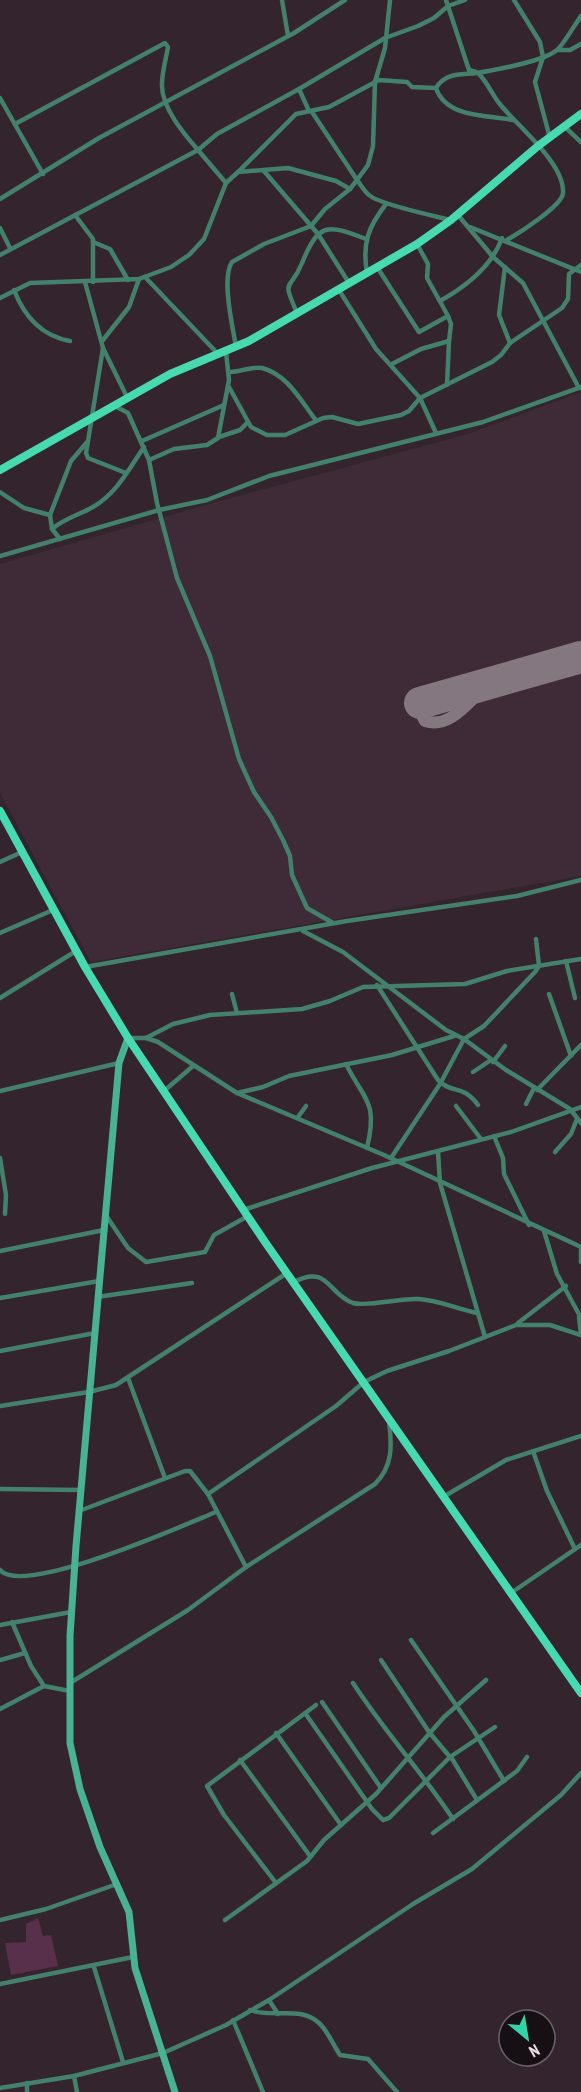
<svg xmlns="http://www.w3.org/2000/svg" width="581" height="2092" font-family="'PT Sans Narrow',sans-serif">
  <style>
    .built { fill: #3f2a38 }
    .green { fill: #59304c }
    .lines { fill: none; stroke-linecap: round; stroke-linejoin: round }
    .taxiway { stroke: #84777f; stroke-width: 12 }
    .runway { stroke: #84777f; stroke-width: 32 }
    .street { stroke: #43816c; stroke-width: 4.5 }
    .secondary { stroke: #48b292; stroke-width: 7 }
    .primary { stroke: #47d9b0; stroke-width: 8 }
  </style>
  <rect width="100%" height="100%" fill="#33242e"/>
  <!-- built -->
  <polygon class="built" points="581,392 581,876 91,962 0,793 0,564 209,504 471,433"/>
  <!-- green -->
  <polygon class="green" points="38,1918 43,1936 51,1935 58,1966 11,1975 5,1943 26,1942 26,1924"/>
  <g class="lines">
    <!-- taxiway -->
    <path class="taxiway" d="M420,703L419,710L425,721C453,730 471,696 492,682"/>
    <!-- runway -->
    <polyline class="runway" points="420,703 581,657"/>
    <!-- street -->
    <g class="street">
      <polyline points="282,0 288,36"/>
      <path d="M446,0L469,70C472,71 475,71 478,73C486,80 492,94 499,103C516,125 565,163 563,193C562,206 519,233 507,240"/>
      <polyline points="514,0 540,42 543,57 535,82 550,138"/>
      <polyline points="558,50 570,50 581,44"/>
      <path d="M436,88C446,72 461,75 477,73C495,70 544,61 557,50C564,44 575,24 581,16"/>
      <polyline points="299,89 385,38 418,26 434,18 448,6 465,0"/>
      <polyline points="0,98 43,174"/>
      <polyline points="312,112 357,180 368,165 373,146 375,82 385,48 390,0"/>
      <path d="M15,124L165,43L168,47C166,59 162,72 162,84C161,107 184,134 198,150L217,134L299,89L309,111"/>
      <polyline points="565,127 581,142"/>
      <polyline points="264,171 318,234 349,283"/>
      <path d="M238,172L296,114L329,107L379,80L407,82L412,87L436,88C446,118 487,115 513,120"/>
      <polyline points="0,199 99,138 294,33 345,0"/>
      <polyline points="75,215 93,239 93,282"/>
      <polyline points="458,215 493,257 523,283 579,388"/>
      <polyline points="470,227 581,272"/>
      <polyline points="0,228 10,248"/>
      <polyline points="93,242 110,249 128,280"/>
      <polyline points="0,255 198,150 226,183"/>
      <polyline points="377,267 419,332 448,316 427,278 428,264 417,244"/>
      <polyline points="505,267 499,315 510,343"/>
      <path d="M367,273C362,244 368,227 386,204"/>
      <polyline points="145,277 219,355"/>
      <polyline points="85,282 103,348 127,397"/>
      <path d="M14,290C24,316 42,336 70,341"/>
      <polyline points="339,290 376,349 420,398 436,433"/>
      <path d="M0,298L30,283L139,279L171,267L189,255L204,239L226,183L238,172L288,168L336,181L350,189L357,180C361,185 364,191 369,195C378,204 434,216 451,220"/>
      <path d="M440,301C465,287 492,266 502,238"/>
      <path d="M297,313C281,276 290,293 302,263C319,222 327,224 366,239"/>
      <polyline points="103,340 129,307 139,279"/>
      <path d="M236,347C233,328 221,278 232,262L264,244L311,226L325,209L350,189"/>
      <polyline points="392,364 421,349 449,341 451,324 448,316"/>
      <path d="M230,372C240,372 253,366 262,368C287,374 301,401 315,419"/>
      <polyline points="447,385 449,341"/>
      <polyline points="229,387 251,427 267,435 285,435 323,418 332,417 358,424 401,415 409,411 420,398 492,362 501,355 510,343 562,308 568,299 569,274 581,265"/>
      <polyline points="113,405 128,413 149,460 157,503 177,578 210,656 239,759 254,792 271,817 283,840 290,856 292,875 307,908 333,923"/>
      <polyline points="219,437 240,430 247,423"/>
      <polyline points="88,441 86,453 88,458 126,473"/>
      <polyline points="142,441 224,405"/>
      <polyline points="149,460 174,449 207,445 218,438 229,380 226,352"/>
      <polyline points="0,492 24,508 50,515"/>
      <path d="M52,529C65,518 79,515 93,507C117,493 129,469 144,447"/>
      <polyline points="60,539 52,529 50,515 71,461 88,441 103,348"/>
      <polyline points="0,556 159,510 207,500 269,476 483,422 581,387"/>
      <polyline points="0,862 22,852"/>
      <polyline points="303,931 343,952 446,1030 464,1039 506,1070 570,1109 581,1123"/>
      <polyline points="0,933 53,910"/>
      <polyline points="566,961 575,998"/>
      <polyline points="85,967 347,921 517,896 581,880"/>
      <path d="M377,985L438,1080C453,1095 462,1083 478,1105"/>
      <polyline points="232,994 237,1013"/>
      <polyline points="549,994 571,1056"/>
      <polyline points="0,998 76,951"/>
      <polyline points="129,1038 146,1038 158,1042 237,1093 384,1155 581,1247"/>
      <polyline points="146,1038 173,1024 210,1015 302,1009 330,1001 363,987 465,984 507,971 581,959"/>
      <polyline points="493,1062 505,1046"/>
      <path d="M346,1064C365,1102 378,1101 367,1148"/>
      <polyline points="473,1072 491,1060"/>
      <polyline points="537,1090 581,1045"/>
      <polyline points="0,1091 119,1063"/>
      <polyline points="164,1091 193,1066"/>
      <polyline points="237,1093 263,1087 289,1076 392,1055 454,1036"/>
      <polyline points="526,1104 534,1088"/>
      <polyline points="456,1106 481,1139"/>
      <polyline points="298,1117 306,1106"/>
      <polyline points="494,1136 503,1158 504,1174 529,1225"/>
      <polyline points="438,1152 440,1183 485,1337"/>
      <polyline points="555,1152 571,1134 577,1119"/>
      <polyline points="0,1158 6,1195 5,1214"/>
      <polyline points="391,1158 440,1084 464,1039 484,1026 535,972 539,966 536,939"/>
      <polyline points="243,1210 372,1168 511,1132 581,1107"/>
      <polyline points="107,1217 128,1248 146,1262 205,1252 214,1235 248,1216"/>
      <polyline points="544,1231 557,1274 581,1318"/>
      <polyline points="581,1250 581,1262"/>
      <polyline points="0,1251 104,1230"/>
      <path d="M294,1282C328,1264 328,1294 353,1303C366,1307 403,1298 418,1299C439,1300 457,1309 477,1313"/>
      <polyline points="97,1297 192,1283"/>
      <polyline points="0,1298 99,1281"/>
      <polyline points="579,1317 581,1335"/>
      <polyline points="518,1323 566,1286"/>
      <polyline points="0,1351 95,1333"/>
      <polyline points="128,1378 165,1478"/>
      <polyline points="0,1406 89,1392 116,1385 287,1273"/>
      <polyline points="533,1451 547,1491 575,1549"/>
      <polyline points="0,1489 81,1490"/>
      <polyline points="208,1494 336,1406 364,1382 387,1371 449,1351 516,1325 550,1325 581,1335"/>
      <polyline points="443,1497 506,1460 581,1436"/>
      <polyline points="79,1511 185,1471 190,1471 208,1494 246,1567"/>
      <path d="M0,1570C23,1597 184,1525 216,1512"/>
      <polyline points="511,1593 581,1545"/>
      <polyline points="12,1622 31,1666 44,1686 70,1691"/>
      <polyline points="0,1625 71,1612"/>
      <polyline points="411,1640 474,1731 504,1781"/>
      <polyline points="0,1660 25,1653"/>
      <polyline points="381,1660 429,1732 450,1757"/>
      <path d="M70,1683L188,1610L246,1567L375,1484C393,1466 392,1446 389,1421"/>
      <path d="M353,1683C384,1731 422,1772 453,1819"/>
      <polyline points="322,1702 381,1788"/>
      <polyline points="0,1709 44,1686"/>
      <polyline points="305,1713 372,1809 383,1820 389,1818 450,1757 495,1727"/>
      <polyline points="276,1733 341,1825"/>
      <polyline points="451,1757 477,1800"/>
      <polyline points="240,1760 310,1856"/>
      <polyline points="433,1833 517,1771 527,1757"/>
      <polyline points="276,1883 224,1815 207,1786 316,1705"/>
      <polyline points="0,1920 46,1909 117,1884"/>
      <polyline points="225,1920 307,1861 324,1840 376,1794 444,1717 486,1680"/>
      <polyline points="94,1967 123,2062"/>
      <polyline points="0,1984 133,1957"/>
      <polyline points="269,2000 278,2014"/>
      <path d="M250,2010C273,2019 299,2005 319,2023C328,2031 333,2045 340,2055L368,2059L397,2092"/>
      <polyline points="233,2020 263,2092"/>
      <polyline points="74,2076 77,2092"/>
      <polyline points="27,2083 27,2092"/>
      <polyline points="0,2088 74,2076 163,2053 226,2025 269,2000 413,1904 472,1869 561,1795 581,1773"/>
    </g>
    <!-- secondary -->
    <polyline class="secondary" points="128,1038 119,1063 76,1546 70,1636 70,1743 80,1789 100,1847 129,1912 135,1968 175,2092"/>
    <!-- primary -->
    <g class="primary">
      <polyline points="0,470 170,374 249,341 417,244 451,220 538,146 581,114"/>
      <polyline points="0,811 85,967 128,1038 265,1242 581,1693"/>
    </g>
  </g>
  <!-- north arrow -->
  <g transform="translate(527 2038) rotate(150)"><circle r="28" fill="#161014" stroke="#6a6368" stroke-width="1.5"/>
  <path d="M0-4.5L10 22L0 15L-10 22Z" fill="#30d4aa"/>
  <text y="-9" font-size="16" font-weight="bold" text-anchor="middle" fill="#e9dfe5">N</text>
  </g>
</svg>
